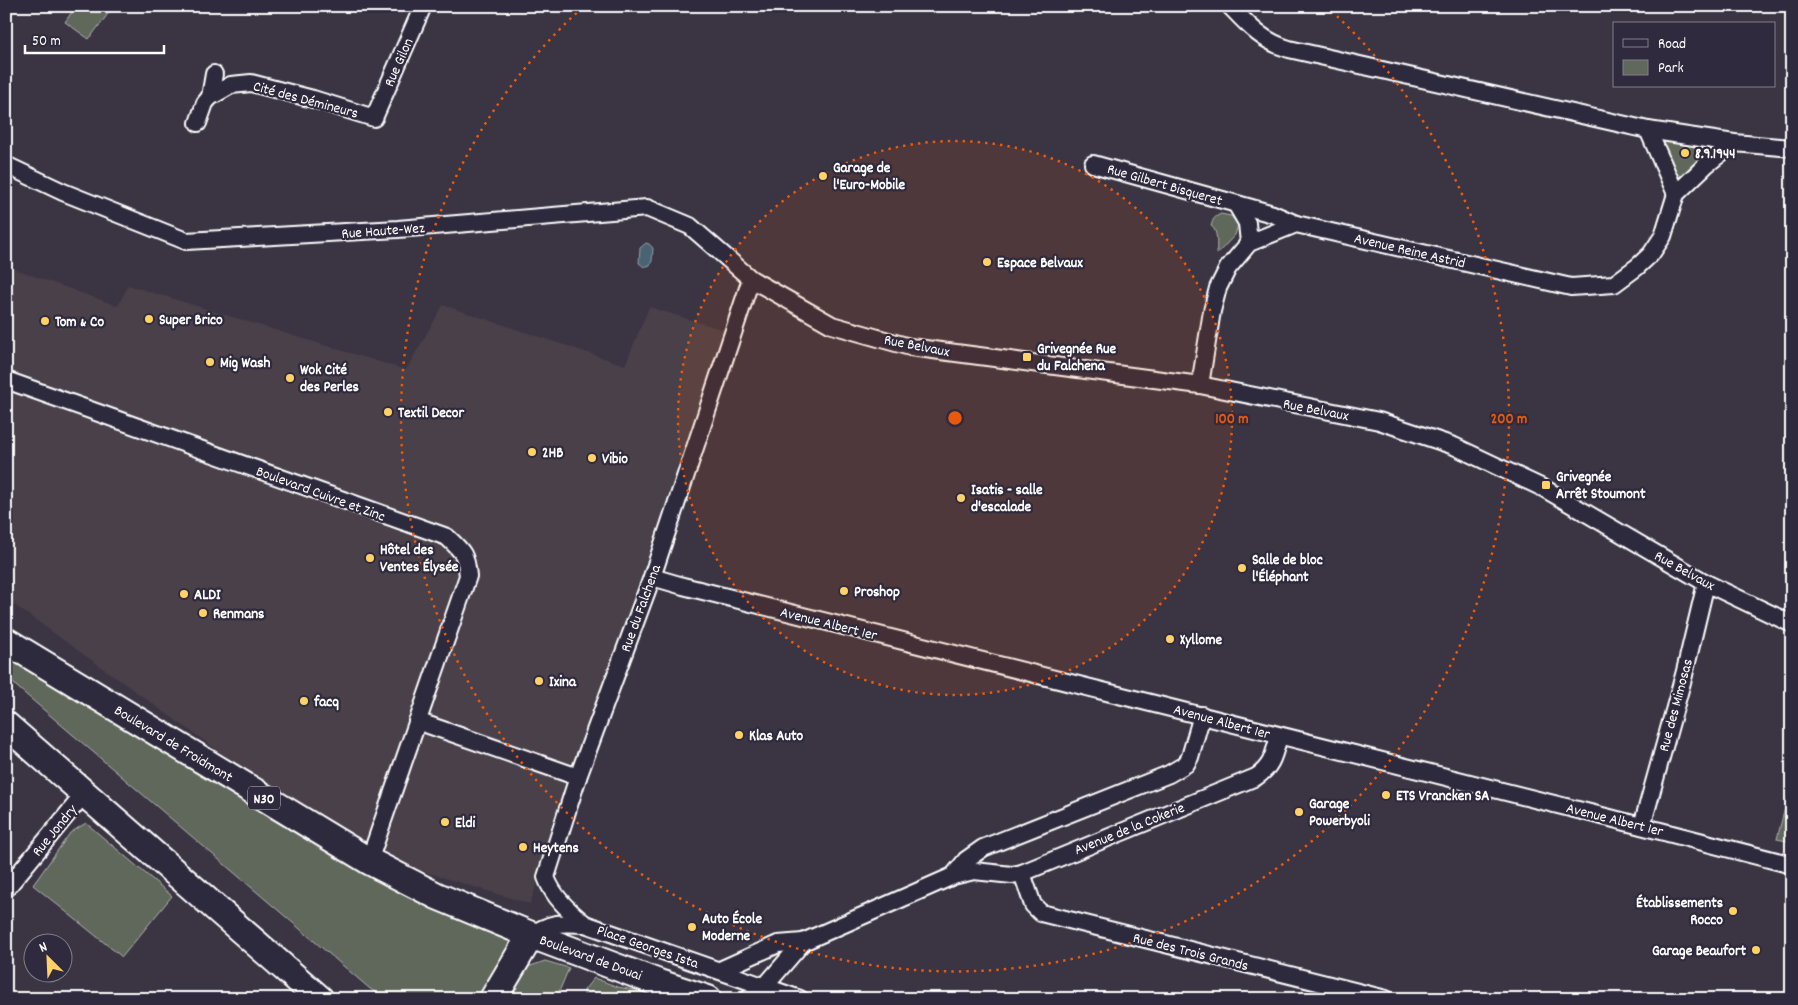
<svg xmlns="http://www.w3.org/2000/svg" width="1798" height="1005" font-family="Dekko,sans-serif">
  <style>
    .built { fill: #49404a }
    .green { fill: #60685c; stroke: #b0b4ae }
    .water { fill: #4a6373; stroke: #92a1ab }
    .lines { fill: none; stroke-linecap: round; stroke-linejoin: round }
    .street-casing { stroke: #fff; stroke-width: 20 }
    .primary-casing { stroke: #fff; stroke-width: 30 }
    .street { stroke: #2f2a3d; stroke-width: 16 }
    .primary { stroke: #2f2a3d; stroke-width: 26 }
    .ring { fill: none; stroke: #e8590c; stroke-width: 2.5; stroke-dasharray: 2.5 5 }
    .poi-dot { fill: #ffd166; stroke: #2f2a3d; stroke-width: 2 }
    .labels { text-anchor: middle; stroke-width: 4.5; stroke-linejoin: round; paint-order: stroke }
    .shield { fill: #2f2a3d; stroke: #c1bfc5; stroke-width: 1 }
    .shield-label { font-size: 14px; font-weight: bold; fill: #fff }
    .street-label { font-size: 15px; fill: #fff; stroke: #2f2a3d }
    .poi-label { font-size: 15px; font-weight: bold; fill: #fff; stroke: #2f2a3d; text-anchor: start }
    .centre { fill: #e8590c; stroke: #2f2a3d; stroke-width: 2.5 }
    .ring-label { font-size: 15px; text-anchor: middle; font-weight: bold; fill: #e8590c; stroke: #2f2a3d; stroke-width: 4.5; stroke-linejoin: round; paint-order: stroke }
  </style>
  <rect width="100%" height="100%" fill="#3b3443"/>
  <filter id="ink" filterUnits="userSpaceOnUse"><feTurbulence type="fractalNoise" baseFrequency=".02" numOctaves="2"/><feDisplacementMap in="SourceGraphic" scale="10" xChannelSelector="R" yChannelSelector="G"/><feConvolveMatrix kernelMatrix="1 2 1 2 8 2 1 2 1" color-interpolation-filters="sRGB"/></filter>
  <g filter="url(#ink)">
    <!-- built -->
    <polygon class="built" points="6,266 118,306 128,285 406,370 443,305 625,365 649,307 724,330 530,904 399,864 262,782 6,599"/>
    <!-- green -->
    <g class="green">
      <polygon points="76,6 114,6 89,39 65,22"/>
      <polygon points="1663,140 1707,147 1709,152 1678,178 1675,176 1661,142"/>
      <path d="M1221,214L1231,216L1238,225L1235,235L1217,254C1216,245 1219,231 1211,226C1213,219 1214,217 1221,214Z"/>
      <polygon points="6,651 513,938 493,981 478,999 385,999 369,988 17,687 6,675"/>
      <polygon points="1792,780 1792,842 1777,839"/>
      <polygon points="86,823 172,896 122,957 33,885 70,833"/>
      <polygon points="545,961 569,968 556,999 506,999 525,968"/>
      <polygon points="594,978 618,987 633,990 653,988 673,999 584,999 584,990"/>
    </g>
    <!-- water -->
    <polygon class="water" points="646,243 649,244 653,248 652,261 650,265 644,267 639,263 640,248"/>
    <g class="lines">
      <defs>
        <g id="street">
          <path d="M1230,6C1249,26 1262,41 1289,49L1648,130L1734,143L1792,148"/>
          <polyline points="210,97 214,74"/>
          <polyline points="198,123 205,103 210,97 231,85 251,83 313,99 374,118 423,6"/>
          <polyline points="1648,130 1676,194"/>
          <polyline points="1093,164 1273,214 1296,224"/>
          <polyline points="6,165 63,192 186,241 398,229 647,208 690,226 751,279 832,325 910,347 1200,385 1379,421 1454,446 1545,489 1706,583 1792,624"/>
          <polyline points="1236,204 1247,223 1249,243"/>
          <path d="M6,380L447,537C463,552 466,554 468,576L369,861"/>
          <polyline points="1200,385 1212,311 1218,288 1228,268 1249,243 1296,224 1571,287 1614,284 1637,267 1651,254 1663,236 1676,194 1706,165 1734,143"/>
          <polyline points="652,577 683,586 1610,818 1792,865"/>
          <polyline points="417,721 578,777"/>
          <polyline points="1642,826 1684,675 1706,583"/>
          <polyline points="1022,873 1033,905 1041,913 1386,999"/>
          <polyline points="953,876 966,860 983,848 1169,774 1186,764 1190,757 1202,715"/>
          <polyline points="6,889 84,794"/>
          <path d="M585,924C569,911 553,897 546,877L578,777L652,577L751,279"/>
          <path d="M531,935C553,921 560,923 585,924L800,999"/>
          <path d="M720,970L778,944L803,942L953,876L974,871L1012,875L1022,873L1256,777C1273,766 1274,753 1279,736"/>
          <polyline points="748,999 765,986 803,942"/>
        </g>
        <g id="primary">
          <polyline points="6,641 369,861 437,896 531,935 659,983 708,999"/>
          <polyline points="6,725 320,999"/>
          <polyline points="493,999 531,935"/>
        </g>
      </defs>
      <!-- street casing -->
      <use href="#street" class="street-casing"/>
      <!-- primary casing -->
      <use href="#primary" class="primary-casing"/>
      <!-- street -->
      <use href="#street" class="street"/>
      <!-- primary -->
      <use href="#primary" class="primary"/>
    </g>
  </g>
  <!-- distance rings -->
  <circle cx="955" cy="418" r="277" fill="#e8590c" fill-opacity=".12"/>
  <g class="ring">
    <circle cx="955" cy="418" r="277"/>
    <path d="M1326 6A554 554 0 1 1 584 6"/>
  </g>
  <!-- markers -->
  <g class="poi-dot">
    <circle cx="1685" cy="153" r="5"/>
    <circle cx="823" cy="176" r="5"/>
    <circle cx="987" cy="262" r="5"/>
    <circle cx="149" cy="319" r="5"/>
    <circle cx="45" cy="321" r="5"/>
    <rect x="1022" y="352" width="10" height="10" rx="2.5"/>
    <circle cx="210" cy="362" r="5"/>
    <circle cx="290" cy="378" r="5"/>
    <circle cx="388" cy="412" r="5"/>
    <circle cx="532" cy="452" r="5"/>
    <circle cx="592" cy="458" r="5"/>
    <rect x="1541" y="480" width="10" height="10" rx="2.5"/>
    <circle cx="961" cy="498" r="5"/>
    <circle cx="370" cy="558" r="5"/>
    <circle cx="1242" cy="568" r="5"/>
    <circle cx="844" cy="591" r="5"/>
    <circle cx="184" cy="594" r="5"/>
    <circle cx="203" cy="613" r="5"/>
    <circle cx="1170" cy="639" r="5"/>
    <circle cx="539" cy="681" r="5"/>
    <circle cx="304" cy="701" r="5"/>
    <circle cx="739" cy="735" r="5"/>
    <circle cx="1386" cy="795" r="5"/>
    <circle cx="1299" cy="812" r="5"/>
    <circle cx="445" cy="822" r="5"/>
    <circle cx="523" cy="847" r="5"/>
    <circle cx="1733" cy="911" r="5"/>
    <circle cx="692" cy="927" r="5"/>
    <circle cx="1756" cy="950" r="5"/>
  </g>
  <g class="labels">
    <!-- shield labels -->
    <rect class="shield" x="248" y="786.5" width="32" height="23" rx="4"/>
    <g class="shield-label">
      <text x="264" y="803">N30</text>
    </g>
    <!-- street labels -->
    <g class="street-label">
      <text transform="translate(398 62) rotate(-66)" y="5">Rue Gilon</text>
      <text transform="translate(306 99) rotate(15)" y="5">Cité des Démineurs</text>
      <text transform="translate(1165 184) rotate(16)" y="5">Rue Gilbert Bisqueret</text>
      <text transform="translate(383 230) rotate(-4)" y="5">Rue Haute-Wez</text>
      <text transform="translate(1410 250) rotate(13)" y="5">Avenue Reine Astrid</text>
      <text transform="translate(917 345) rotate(11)" y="5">Rue Belvaux</text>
      <text transform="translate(1316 409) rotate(11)" y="5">Rue Belvaux</text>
      <text transform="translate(321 493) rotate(20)" y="5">Boulevard Cuivre et Zinc</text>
      <text transform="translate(1685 570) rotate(29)" y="5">Rue Belvaux</text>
      <text transform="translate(640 608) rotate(-70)" y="5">Rue du Falchena</text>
      <text transform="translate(829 623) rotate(14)" y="5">Avenue Albert 1er</text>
      <text transform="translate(1675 705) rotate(-75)" y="5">Rue des Mimosas</text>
      <text transform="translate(1222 721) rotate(15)" y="5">Avenue Albert 1er</text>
      <text transform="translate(174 743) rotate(31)" y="5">Boulevard de Froidmont</text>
      <text transform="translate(1615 819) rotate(14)" y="5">Avenue Albert 1er</text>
      <text transform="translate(1129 828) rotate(-22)" y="5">Avenue de la Cokerie</text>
      <text transform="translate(54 830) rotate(-51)" y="5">Rue Jondry</text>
      <text transform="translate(648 946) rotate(19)" y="5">Place Georges Ista</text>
      <text transform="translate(1191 951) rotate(14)" y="5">Rue des Trois Grands</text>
      <text transform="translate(591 957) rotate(20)" y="5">Boulevard de Douai</text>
    </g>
    <!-- poi labels -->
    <g class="poi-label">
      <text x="1695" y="158">8.9.1944</text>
      <text x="833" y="172">Garage de<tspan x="833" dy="17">l'Euro-Mobile</tspan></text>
      <text x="997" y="267">Espace Belvaux</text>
      <text x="159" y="324">Super Brico</text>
      <text x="55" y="326">Tom &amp; Co</text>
      <text x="1037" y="353">Grivegnée Rue<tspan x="1037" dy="17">du Falchena</tspan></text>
      <text x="220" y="367">Mig Wash</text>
      <text x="300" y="374">Wok Cité<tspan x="300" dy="17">des Perles</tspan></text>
      <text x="398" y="417">Textil Decor</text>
      <text x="542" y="457">2HB</text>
      <text x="602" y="463">Vibio</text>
      <text x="1556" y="481">Grivegnée<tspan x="1556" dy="17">Arrêt Stoumont</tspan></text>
      <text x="971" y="494">Isatis - salle<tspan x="971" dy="17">d'escalade</tspan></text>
      <text x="380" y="554">Hôtel des<tspan x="380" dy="17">Ventes Élysée</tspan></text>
      <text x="1252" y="564">Salle de bloc<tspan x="1252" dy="17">l'Éléphant</tspan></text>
      <text x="854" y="596">Proshop</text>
      <text x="194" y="599">ALDI</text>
      <text x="213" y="618">Renmans</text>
      <text x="1180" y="644">Xyllome</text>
      <text x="549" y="686">Ixina</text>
      <text x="314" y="706">facq</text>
      <text x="749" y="740">Klas Auto</text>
      <text x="1396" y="800">ETS Vrancken SA</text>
      <text x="1309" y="808">Garage<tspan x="1309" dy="17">Powerbyoli</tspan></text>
      <text x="455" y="827">Eldi</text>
      <text x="533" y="852">Heytens</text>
      <text x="1723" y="907" text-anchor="end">Établissements<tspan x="1723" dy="17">Rocco</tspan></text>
      <text x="702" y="923">Auto École<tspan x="702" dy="17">Moderne</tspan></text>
      <text x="1746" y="955" text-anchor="end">Garage Beaufort</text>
    </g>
  </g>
  <circle cx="955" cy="418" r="8" class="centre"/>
  <g class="ring-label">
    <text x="1232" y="423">100 m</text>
    <text x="1509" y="423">200 m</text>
  </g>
  <!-- margin -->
  <rect width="1798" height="1005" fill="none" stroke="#2f2a3d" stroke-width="25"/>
  <rect x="12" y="12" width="1773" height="980" fill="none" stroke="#fff" stroke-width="2" filter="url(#ink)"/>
  <!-- legend -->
  <rect x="1613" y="22" width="162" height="65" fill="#2f2a3d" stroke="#827f8b"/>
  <rect x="1623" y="39" width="25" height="8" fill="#2f2a3d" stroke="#827f8b"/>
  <text x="1658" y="48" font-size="15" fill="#ffffff">Road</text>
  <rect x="1623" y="60" width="25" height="15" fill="#60685c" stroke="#827f8b"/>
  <text x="1658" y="72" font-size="15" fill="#ffffff">Park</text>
  <!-- north arrow -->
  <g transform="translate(48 958) rotate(336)"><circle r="24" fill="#2f2a3d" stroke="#827f8b"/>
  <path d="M0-4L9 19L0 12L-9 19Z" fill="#ffd166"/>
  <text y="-8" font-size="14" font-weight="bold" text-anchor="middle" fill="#ffffff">N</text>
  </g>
  <!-- scale -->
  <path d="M25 45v8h139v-8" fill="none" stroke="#ffffff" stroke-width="2.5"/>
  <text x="32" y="45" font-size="15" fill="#ffffff" stroke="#2f2a3d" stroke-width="4" paint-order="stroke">50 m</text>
</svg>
